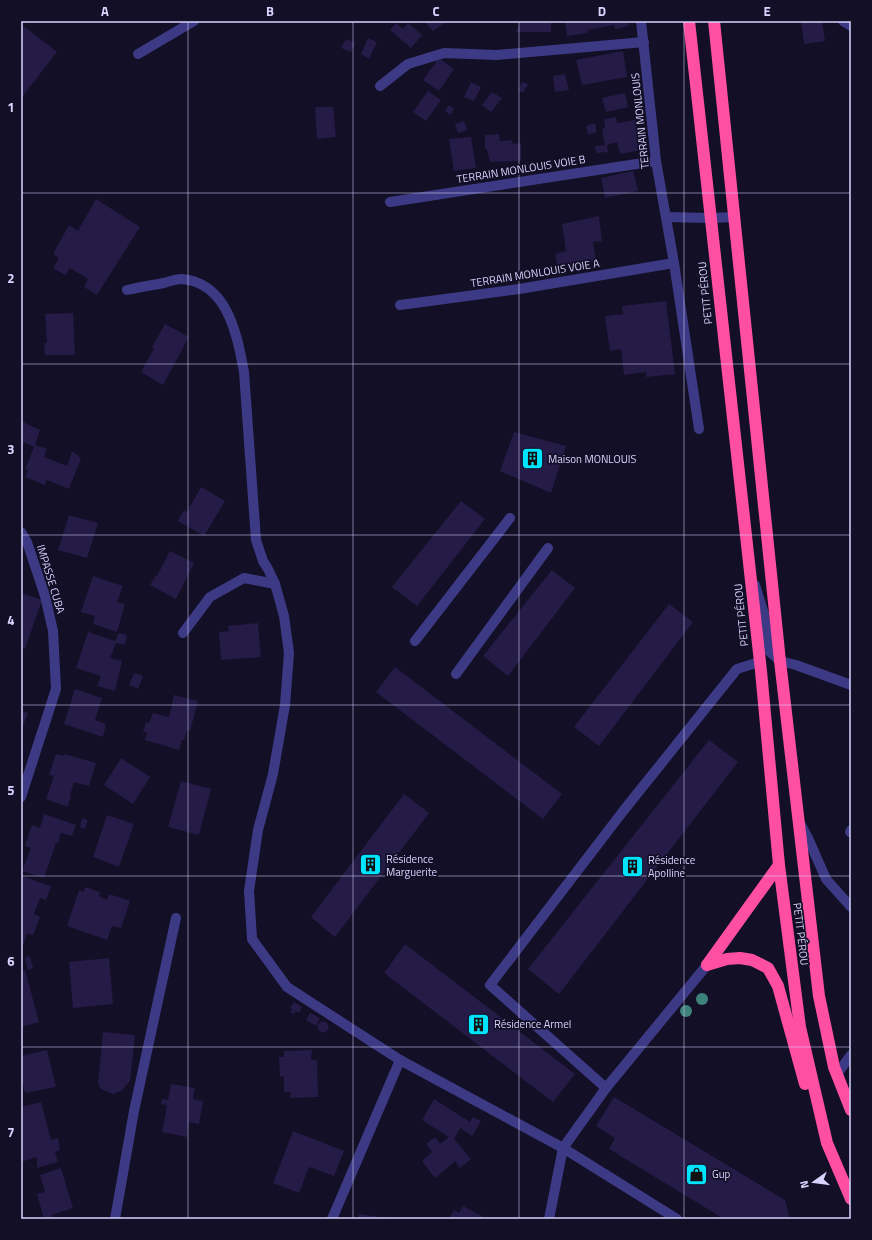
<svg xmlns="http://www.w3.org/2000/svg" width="872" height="1240" font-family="'Titillium Web',sans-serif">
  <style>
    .building { fill: #241b47 }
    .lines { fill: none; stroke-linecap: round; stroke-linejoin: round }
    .minor { stroke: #3d3a85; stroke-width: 10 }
    .highway { stroke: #ff4fa3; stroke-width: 12 }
    .tree { fill: #3d827b }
    .grid { fill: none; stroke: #d9d4ff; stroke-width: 1; stroke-opacity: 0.55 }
    .labels { text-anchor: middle; stroke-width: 3.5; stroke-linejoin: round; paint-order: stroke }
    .street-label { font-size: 11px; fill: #d9d4ff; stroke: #130f26 }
    .poi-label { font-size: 11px; fill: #d9d4ff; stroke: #130f26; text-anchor: start }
    .neatline { fill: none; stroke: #d9d4ff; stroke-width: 1.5 }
    .grid-label { font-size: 13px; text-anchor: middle; font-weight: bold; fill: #d9d4ff }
  </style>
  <rect width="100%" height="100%" fill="#130f26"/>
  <!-- building -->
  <g class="building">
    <polygon points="424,21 447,21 433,31"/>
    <polygon points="521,21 551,21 551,32 516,32"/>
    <polygon points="565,21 628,21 629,26 615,29 614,25 588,30 588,33 567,36"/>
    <polygon points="801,21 822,21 825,41 804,44"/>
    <polygon points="396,23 403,29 408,23 422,35 411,48 390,30"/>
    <polygon points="21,24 57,52 22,97 21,96"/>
    <polygon points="368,38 377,42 369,59 361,54"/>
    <polygon points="346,39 355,43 351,52 341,48"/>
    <polygon points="623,51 627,77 582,85 576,60"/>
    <polygon points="439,58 454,69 439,91 423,80"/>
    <polygon points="565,74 569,90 555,92 553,76"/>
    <polygon points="471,82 481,87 474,101 464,97"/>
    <polygon points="522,82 528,84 523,93 518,90"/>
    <polygon points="428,91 441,100 426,121 413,112"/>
    <polygon points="492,92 502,98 491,112 482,105"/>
    <polygon points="625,93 628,107 606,112 602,98"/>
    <polygon points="449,105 454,109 450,115 445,111"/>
    <polygon points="315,107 333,107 336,137 317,139"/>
    <polygon points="616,117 617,123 635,120 642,150 620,154 617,142 607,145 608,152 596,153 595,146 605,145 602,129 605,128 604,119"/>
    <polygon points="464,121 467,130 458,133 455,124"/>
    <polygon points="595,123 597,132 588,135 586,126"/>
    <polygon points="499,134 500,141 512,140 513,144 521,143 521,161 490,162 487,150 485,149 485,135"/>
    <polygon points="471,137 476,168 454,171 449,139"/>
    <polygon points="633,171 638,191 605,198 601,178"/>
    <polygon points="96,199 140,227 97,295 84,287 88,279 70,268 65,275 53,268 59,258 53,254 69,225 78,231"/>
    <polygon points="599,216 602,241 593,242 596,261 558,267 555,254 566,251 562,224"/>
    <polygon points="666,301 675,374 646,377 646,372 624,375 621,349 610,351 605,316 623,314 622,306"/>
    <polygon points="73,313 75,355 45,355 44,343 47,343 45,314"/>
    <polygon points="165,324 189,337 163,385 141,372 154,348 152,347"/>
    <polygon points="21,421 40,430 35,445 47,449 44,457 67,466 72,451 81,458 69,489 47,480 45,485 25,477 28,470 25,469 34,447 24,442 23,445 21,444"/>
    <polygon points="514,432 566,446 551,493 500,471"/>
    <polygon points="201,487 225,501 204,536 178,521 184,510 187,512"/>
    <polygon points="461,501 485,519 417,606 392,587"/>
    <polygon points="69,515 98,523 87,558 58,550"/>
    <polygon points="170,551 194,563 176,599 150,585 156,575 157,576"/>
    <polygon points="552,570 575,588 508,676 483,656"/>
    <polygon points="93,576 123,586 117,602 125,604 117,632 93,624 95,616 81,612"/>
    <polygon points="21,593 42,600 25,649 21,647"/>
    <polygon points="669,604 693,622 599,746 574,727"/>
    <polygon points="258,623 261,657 221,660 219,632 229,631 228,626"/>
    <polygon points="88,632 116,641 118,633 127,635 125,645 116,643 110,658 122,661 115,691 97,686 101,676 76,668"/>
    <polygon points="395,667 562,794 543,819 376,692"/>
    <polygon points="134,673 143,676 138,689 129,685"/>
    <polygon points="75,689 102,698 95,720 106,724 103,737 64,724"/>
    <polygon points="174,695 198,701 190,731 187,730 184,740 182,740 179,750 145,740 147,733 143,732 146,722 149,723 153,713 169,717"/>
    <polygon points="21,711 28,713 21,731"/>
    <polygon points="709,740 738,762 559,994 528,969"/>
    <polygon points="56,754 63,756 64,754 96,763 89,786 74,782 70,795 71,795 68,807 46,799 54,776 49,775"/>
    <polygon points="121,758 150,777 133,804 104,785"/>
    <polygon points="181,781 211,789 199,835 168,827"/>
    <polygon points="404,794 429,813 335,937 311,917"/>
    <polygon points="44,814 76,825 72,836 61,833 58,843 56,843 44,878 22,871 31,848 25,846 32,825 40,828"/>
    <polygon points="107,815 134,824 119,867 93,857"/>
    <polygon points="82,818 88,820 85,829 80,827"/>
    <polygon points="21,876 51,886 46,900 40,898 34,914 40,917 33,935 27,933 23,946 21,945"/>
    <polygon points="85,887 100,892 99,896 107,900 109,894 130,901 121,928 112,926 107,940 67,926 79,890 84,892"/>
    <polygon points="405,944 575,1074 553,1102 384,973"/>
    <polygon points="30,956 33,968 28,970 25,958"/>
    <polygon points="109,958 113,1004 73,1008 69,962"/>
    <polygon points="25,970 39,1022 21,1027 21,971"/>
    <polygon points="294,1002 302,1007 299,1013 296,1011 294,1014 290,1012 292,1009 290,1008"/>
    <polygon points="310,1013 320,1018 316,1026 306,1020"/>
    <circle cx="323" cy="1027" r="5.5"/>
    <polygon points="103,1032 135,1035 130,1081 121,1091 113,1094 101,1089 98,1083"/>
    <polygon points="47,1050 56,1087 25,1093 21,1076 21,1056"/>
    <polygon points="312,1050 311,1060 317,1060 318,1097 290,1098 291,1092 284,1092 284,1076 280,1077 279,1057 284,1057 284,1051"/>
    <polygon points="171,1084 195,1088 193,1099 203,1101 199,1124 189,1122 187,1137 162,1132 167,1105 161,1104 162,1099 168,1100"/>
    <polygon points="614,1097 785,1200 790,1219 724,1219 609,1149 615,1138 596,1126"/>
    <polygon points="434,1099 470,1122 473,1117 481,1121 472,1136 460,1128 454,1139 471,1159 460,1168 455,1161 435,1178 422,1161 432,1152 426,1144 435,1137 440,1144 449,1137 422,1120"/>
    <polygon points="41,1102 51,1140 58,1138 60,1150 55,1152 58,1162 37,1168 37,1157 21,1162 21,1107"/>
    <polygon points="293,1131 344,1151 334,1176 309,1167 299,1193 273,1183"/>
    <polygon points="61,1168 73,1208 52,1215 53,1219 44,1219 37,1194 45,1192 40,1175"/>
    <polygon points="463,1206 482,1216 481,1219 449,1219 454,1210 459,1213"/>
    <polygon points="359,1214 387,1218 387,1219 358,1219"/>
  </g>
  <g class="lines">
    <!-- minor -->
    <g class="minor">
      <polyline points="641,21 656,161 674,263 699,429"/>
      <polyline points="843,21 851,26"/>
      <polyline points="138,54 194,21"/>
      <polyline points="380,86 408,64 444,53 497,55 644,42"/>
      <polyline points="390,202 656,161"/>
      <polyline points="666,217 710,218 735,217"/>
      <path d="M127,290C140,287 152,285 164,283C170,281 176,279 182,279C228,283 237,335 244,372L256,540L263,561L268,569L275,584L284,616L289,653L285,705L273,774L258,830L249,891L252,939L287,987L400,1060L563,1148L677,1219"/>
      <polyline points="400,305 519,289 674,263"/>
      <polyline points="21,532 27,542 45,596 53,631 56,689 21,797"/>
      <polyline points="755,585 764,614 769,651 780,661 796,665 851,685"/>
      <polyline points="183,633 210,597 244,578 275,584"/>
      <polyline points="415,641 510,518"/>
      <polyline points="456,674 548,548"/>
      <polyline points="800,823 808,838 826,879 851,907"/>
      <polyline points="850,832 851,830"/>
      <polyline points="837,1074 851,1055"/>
      <polyline points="606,1088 490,985 624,810 737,669 759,662"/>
      <polyline points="115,1219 134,1111 176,918"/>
      <polyline points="332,1219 400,1060"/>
      <polyline points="549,1219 563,1148 606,1088 707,965"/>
    </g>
    <!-- highway -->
    <g class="highway">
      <polyline points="689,21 761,671 779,865 800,1027 827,1143 851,1199"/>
      <polyline points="714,21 780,661 819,996 834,1067 851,1110"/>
      <polyline points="707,965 727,959 740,958 752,960 768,968 778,986 805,1084"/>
      <polyline points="707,965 779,865"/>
    </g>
  </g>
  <!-- trees -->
  <g class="tree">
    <circle cx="702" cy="999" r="6"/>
    <circle cx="686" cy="1011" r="6"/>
  </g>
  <!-- grid -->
  <path class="grid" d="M188,21V1219M353,21V1219M519,21V1219M684,21V1219M21,193H851M21,364H851M21,535H851M21,705H851M21,876H851M21,1047H851"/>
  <!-- icons -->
  <defs>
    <symbol id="building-square" viewBox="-11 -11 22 22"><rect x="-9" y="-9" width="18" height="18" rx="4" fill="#00e5ff" stroke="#130f26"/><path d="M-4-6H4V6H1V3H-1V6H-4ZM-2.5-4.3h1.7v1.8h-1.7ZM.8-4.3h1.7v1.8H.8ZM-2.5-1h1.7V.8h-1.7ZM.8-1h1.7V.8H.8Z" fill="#111"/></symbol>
    <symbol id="shop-square" viewBox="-11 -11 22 22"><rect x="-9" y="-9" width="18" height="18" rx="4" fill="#00e5ff" stroke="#130f26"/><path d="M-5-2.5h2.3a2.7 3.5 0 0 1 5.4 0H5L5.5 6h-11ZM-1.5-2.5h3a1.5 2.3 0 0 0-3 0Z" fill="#111"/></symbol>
  </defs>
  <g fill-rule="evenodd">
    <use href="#building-square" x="520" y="446" width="25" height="25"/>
    <use href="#building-square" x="358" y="852" width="25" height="25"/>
    <use href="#building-square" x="620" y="854" width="25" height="25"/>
    <use href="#building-square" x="466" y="1012" width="25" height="25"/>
    <use href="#shop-square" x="684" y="1162" width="25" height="25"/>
  </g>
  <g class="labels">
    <!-- street labels -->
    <g class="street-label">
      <text transform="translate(640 121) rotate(-96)" y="4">TERRAIN MONLOUIS</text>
      <text transform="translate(521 169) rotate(-9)" y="4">TERRAIN MONLOUIS VOIE B</text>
      <text transform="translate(535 273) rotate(-9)" y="4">TERRAIN MONLOUIS VOIE A</text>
      <text transform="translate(705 293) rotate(-96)" y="4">PETIT PÉROU</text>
      <text transform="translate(51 579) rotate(73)" y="4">IMPASSE CUBA</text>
      <text transform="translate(741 615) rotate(-96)" y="4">PETIT PÉROU</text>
      <text transform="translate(801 934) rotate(83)" y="4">PETIT PÉROU</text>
    </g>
    <!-- poi labels -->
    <g class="poi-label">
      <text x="548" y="463">Maison MONLOUIS</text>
      <text x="386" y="863">Résidence<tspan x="386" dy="13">Marguerite</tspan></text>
      <text x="648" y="864">Résidence<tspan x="648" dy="13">Apolline</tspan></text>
      <text x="494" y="1028">Résidence Armel</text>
      <text x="712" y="1178">Gup</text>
    </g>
  </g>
  <!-- border -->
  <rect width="872" height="1240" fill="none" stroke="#130f26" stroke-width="44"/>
  <!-- north arrow -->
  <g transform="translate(814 1182) rotate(256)" stroke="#130f26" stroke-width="3" paint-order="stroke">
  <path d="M0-3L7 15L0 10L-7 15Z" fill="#d9d4ff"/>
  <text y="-6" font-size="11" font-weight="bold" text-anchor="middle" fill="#d9d4ff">N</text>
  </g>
  <rect x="22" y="22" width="828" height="1196" class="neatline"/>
  <g class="grid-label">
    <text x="105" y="16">A</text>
    <text x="270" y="16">B</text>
    <text x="436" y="16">C</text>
    <text x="602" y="16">D</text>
    <text x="767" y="16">E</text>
    <text x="11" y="112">1</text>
    <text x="11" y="283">2</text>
    <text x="11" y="454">3</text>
    <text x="11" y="625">4</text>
    <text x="11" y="795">5</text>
    <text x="11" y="966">6</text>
    <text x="11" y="1137">7</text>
  </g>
</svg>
